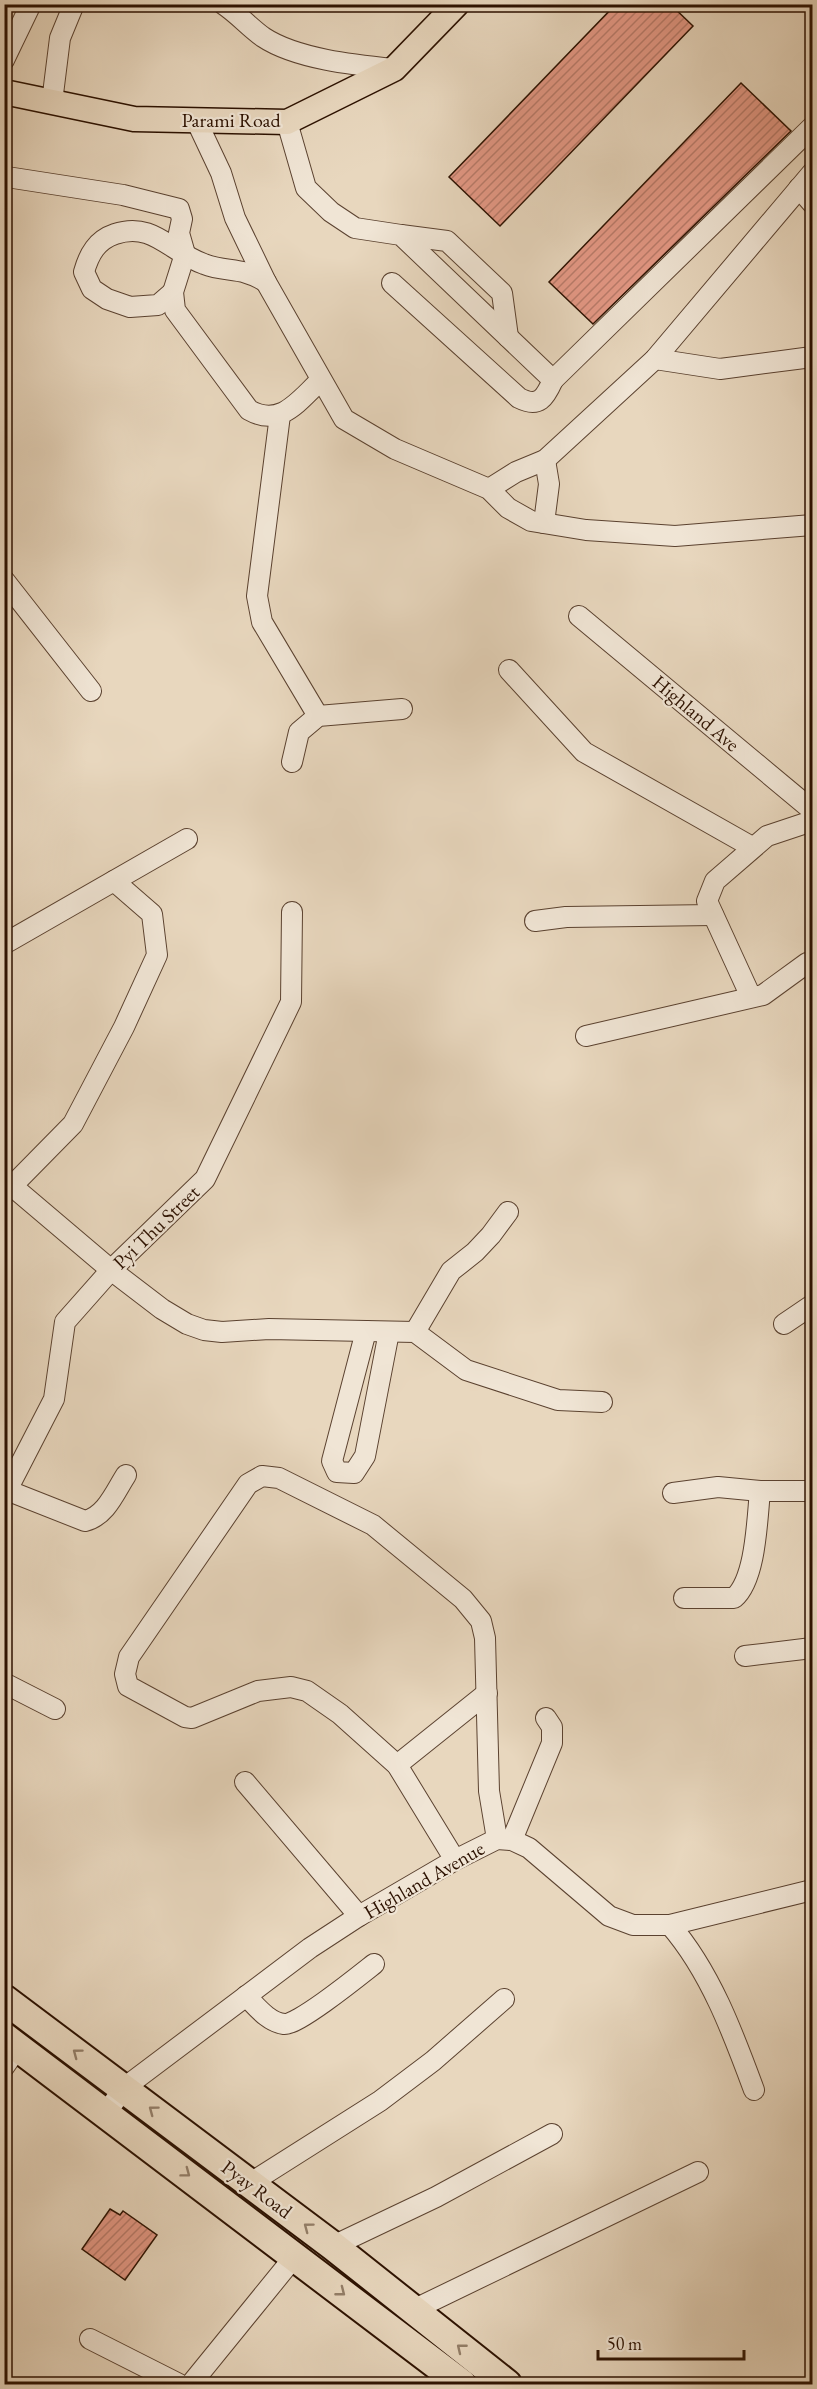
<svg xmlns="http://www.w3.org/2000/svg" width="817" height="2389" font-family="'EB Garamond',serif">
  <style>
    .building { fill: url(#building-hatch); stroke: #2c1100; stroke-width: 1.5 }
    .lines { fill: none; stroke-linecap: round; stroke-linejoin: round }
    .minor-casing { stroke: #5b4230; stroke-width: 22 }
    .major-casing { stroke: #2c1100; stroke-width: 27 }
    .highway-casing { stroke: #2c1100; stroke-width: 32 }
    .minor { stroke: #f0e5d5; stroke-width: 20 }
    .major { stroke: #e8d7be; stroke-width: 24 }
    .highway { stroke: #e8d7be; stroke-width: 28 }
    .oneway { stroke: #937e68 }
    .labels { text-anchor: middle; stroke-width: 4.5; stroke-linejoin: round; paint-order: stroke }
    .street-label { font-size: 20px; fill: #2c1100; stroke: #f0e5d5 }
  </style>
  <defs>
    <pattern id="building-hatch" width="6" height="6" patternUnits="userSpaceOnUse" patternTransform="scale(1.5)"><rect width="6" height="6" fill="#e49885"/><path d="M-1 1l2-2M0 6l6-6M5 7l2-2" fill="none" stroke="#b97b6a"/></pattern>
  </defs>
  <rect width="100%" height="100%" fill="#e8d7be"/>
  <filter id="stains"><feTurbulence type="fractalNoise" baseFrequency=".00333" numOctaves="4"/><feColorMatrix values="0 0 0 0 .2 0 0 0 0 .09 0 0 0 0 .02 0 0 0 .5 -.17"/></filter>
  <radialGradient id="worn" r=".72"><stop offset=".6" stop-color="#630" stop-opacity="0"/><stop offset="1" stop-color="#630" stop-opacity=".3"/></radialGradient>
  <!-- building -->
  <g class="building">
    <polygon points="616,4 670,4 693,26 500,226 449,177"/>
    <polygon points="741,83 791,131 593,324 549,282"/>
    <polygon points="110,2209 120,2215 123,2211 157,2235 125,2280 82,2249"/>
  </g>
  <g class="lines">
    <defs>
      <g id="minor">
        <path d="M223,4C238,14 249,27 263,37C296,59 355,65 394,69"/>
        <polyline points="4,60 31,4"/>
        <polyline points="52,102 60,38 74,4"/>
        <polyline points="196,120 221,173 235,218 266,282 344,419 395,449 489,489 508,508 531,521 586,530 675,536 812,525"/>
        <polyline points="287,122 306,188 331,212 355,228 401,235 553,380 812,127"/>
        <path d="M7,177L123,195L179,209L182,219L179,233L185,254L173,292L175,310L249,410C281,428 299,400 321,380"/>
        <polyline points="799,188 812,203"/>
        <polyline points="401,235 447,241 502,293 508,337"/>
        <path d="M392,283L519,398C539,408 545,398 553,380"/>
        <path d="M173,292L158,305L130,307L107,299L92,289L84,272C89,254 97,240 115,234C153,221 170,252 204,264C227,273 241,266 266,282"/>
        <polyline points="655,359 720,369 812,357"/>
        <polyline points="280,415 257,596 262,622 318,716"/>
        <polyline points="489,489 516,472 545,460 655,359 812,173"/>
        <polyline points="544,523 549,484 545,460"/>
        <polyline points="4,580 91,691"/>
        <polyline points="579,616 812,810"/>
        <polyline points="509,670 584,752 752,847"/>
        <polyline points="292,762 299,732 318,716 402,709"/>
        <polyline points="535,921 566,917 713,915"/>
        <polyline points="4,944 187,839"/>
        <polyline points="751,997 707,901 715,881 767,836 812,821"/>
        <polyline points="586,1036 763,995 807,963 812,969"/>
        <polyline points="4,1183 12,1186 111,1270 162,1309 187,1324 204,1330 222,1332 269,1329 415,1332 466,1370 558,1400 602,1402"/>
        <polyline points="12,1186 73,1124 124,1027 157,955 152,914 114,881"/>
        <polyline points="784,1324 812,1305"/>
        <polyline points="366,1331 332,1461 337,1472 354,1473 365,1456 389,1332"/>
        <polyline points="415,1332 451,1271 475,1252 491,1235 508,1212"/>
        <path d="M9,1491L85,1521C106,1516 115,1492 126,1475"/>
        <polyline points="673,1493 718,1487 760,1491 812,1491"/>
        <polyline points="4,1496 54,1399 65,1322 111,1270 205,1179 291,1002 292,912"/>
        <path d="M684,1598H734C756,1579 757,1520 760,1491"/>
        <polyline points="745,1656 812,1648"/>
        <polyline points="4,1683 55,1709"/>
        <polyline points="397,1765 487,1693"/>
        <polyline points="245,1782 359,1916"/>
        <polyline points="512,1840 552,1743 552,1727 546,1718"/>
        <polyline points="455,1860 397,1765 340,1714 307,1691 291,1687 258,1691 192,1718 185,1717 128,1686 125,1674 129,1657 248,1484 262,1476 279,1478 373,1525 463,1599 481,1621 485,1638 489,1791 497,1839"/>
        <path d="M670,1925C710,1971 733,2033 754,2090"/>
        <path d="M246,1996C257,2007 268,2022 284,2024C297,2026 360,1975 374,1964"/>
        <polyline points="4,2067 18,2047"/>
        <polyline points="106,2113 124,2088 310,1948 359,1916 455,1860 497,1839 512,1840 529,1848 609,1916 633,1925 670,1925 812,1890"/>
        <polyline points="249,2184 380,2101 433,2061 504,1999"/>
        <polyline points="333,2246 436,2197 552,2134"/>
        <polyline points="413,2310 698,2172"/>
        <polyline points="90,2339 179,2384"/>
        <polyline points="191,2384 295,2256"/>
      </g>
      <polyline id="major" points="4,92 134,119 287,122 394,69 457,4"/>
      <g id="highway">
        <polyline points="4,1999 333,2246 507,2384"/>
        <polyline points="4,2037 462,2384"/>
      </g>
    </defs>
    <!-- minor casing -->
    <use href="#minor" class="minor-casing"/>
    <!-- major casing -->
    <use href="#major" class="major-casing"/>
    <!-- highway casing -->
    <use href="#highway" class="highway-casing"/>
    <!-- minor -->
    <use href="#minor" class="minor"/>
    <!-- major -->
    <use href="#major" class="major"/>
    <!-- highway -->
    <use href="#highway" class="highway"/>
  </g>
  <!-- one-way arrows -->
  <defs><path id="oneway-chevron" d="M-2-3.5L2.5 0L-2 3.5" fill="none" stroke-width="1.6" stroke-linecap="round" stroke-linejoin="round" transform="scale(1.5)"/></defs>
  <g class="oneway">
    <use href="#oneway-chevron" transform="translate(77 2053) rotate(-143)"/>
    <use href="#oneway-chevron" transform="translate(153 2110) rotate(-143)"/>
    <use href="#oneway-chevron" transform="translate(186 2173) rotate(37)"/>
    <use href="#oneway-chevron" transform="translate(308 2227) rotate(-143)"/>
    <use href="#oneway-chevron" transform="translate(341 2292) rotate(38)"/>
    <use href="#oneway-chevron" transform="translate(461 2348) rotate(-141)"/>
  </g>
  <g class="labels">
    <!-- street labels -->
    <g class="street-label">
      <text x="231" y="127">Parami Road</text>
      <text transform="translate(696 713) rotate(40)" y="7">Highland Ave</text>
      <text transform="translate(156 1227) rotate(-44)" y="7">Pyi Thu Street</text>
      <text transform="translate(424 1880) rotate(-30)" y="7">Highland Avenue</text>
      <text transform="translate(257 2189) rotate(37)" y="7">Pyay Road</text>
    </g>
  </g>
  <!-- margin -->
  <rect width="817" height="2389" fill="none" stroke="#e8d7be" stroke-width="24"/>
  <rect x="6" y="6" width="805" height="2377" fill="none" stroke="#2c1100" stroke-width="3"/>
  <rect x="12" y="12" width="793" height="2365" fill="none" stroke="#2c1100" stroke-width="1.5"/>
  <!-- scale -->
  <path d="M598 2350v9h146v-9" fill="none" stroke="#2c1100" stroke-width="3"/>
  <text x="607" y="2350" font-size="18" fill="#2c1100" stroke="#f0e5d5" stroke-width="4.5" paint-order="stroke">50 m</text>
  <rect width="100%" height="100%" filter="url(#stains)"/>
  <rect width="100%" height="100%" fill="url(#worn)"/>
</svg>
